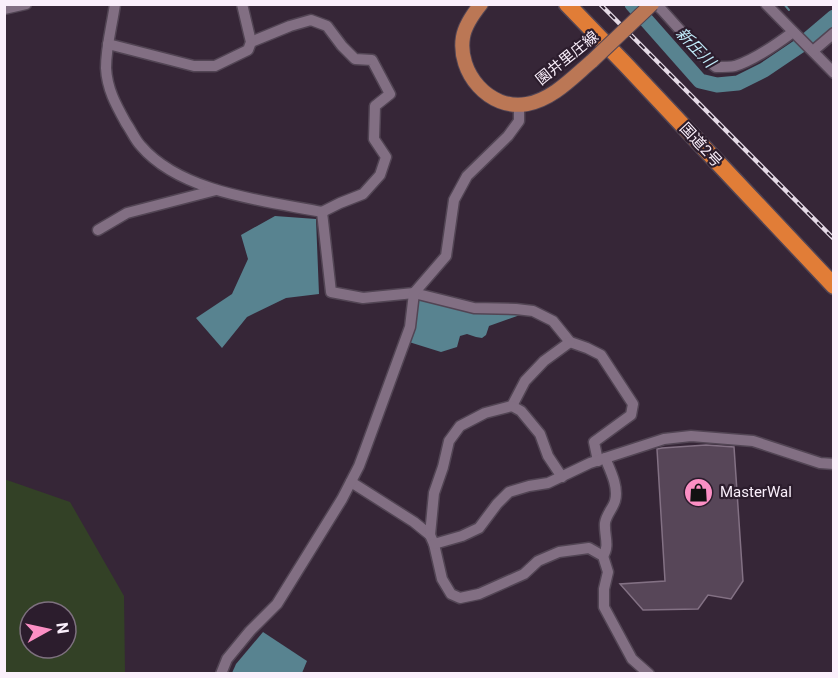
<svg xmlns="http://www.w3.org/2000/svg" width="838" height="678" font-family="Roboto,'Noto Sans JP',sans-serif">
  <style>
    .green { fill: #334126; fill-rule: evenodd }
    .water { fill: #588390 }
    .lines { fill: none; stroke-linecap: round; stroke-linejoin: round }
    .stream { stroke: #588390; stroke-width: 2 }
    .river { stroke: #588390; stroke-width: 15 }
    .building { fill: #574658; stroke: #837184; stroke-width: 1.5 }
    .minor-casing { stroke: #524554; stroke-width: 13 }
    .major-casing { stroke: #524554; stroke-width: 16 }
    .highway-casing { stroke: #524554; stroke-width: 19 }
    .minor { stroke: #826f83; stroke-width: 10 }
    .major { stroke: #b75; stroke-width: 14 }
    .highway { stroke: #e17d37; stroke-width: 16 }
    .rail-casing { stroke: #e4d9e5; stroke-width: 4.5 }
    .rail { stroke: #2c1d2d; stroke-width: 2; stroke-dasharray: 7; stroke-linecap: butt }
    .major-bridge-casing { stroke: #524554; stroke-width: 16; stroke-linecap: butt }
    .major-bridge { stroke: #b75; stroke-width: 14 }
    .labels { text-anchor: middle; stroke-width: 4.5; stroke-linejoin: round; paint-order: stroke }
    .street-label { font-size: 15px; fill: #faeffb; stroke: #2c1d2d }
    .poi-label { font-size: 15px; fill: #faeffb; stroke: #2c1d2d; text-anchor: start }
    .water-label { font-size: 16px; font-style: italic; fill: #c0ebf9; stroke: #2c1d2d }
  </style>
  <rect width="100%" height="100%" fill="#362637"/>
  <!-- green -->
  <path class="green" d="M4,479L70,502L124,596L125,673H5ZM30,612H66V648H30Z"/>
  <!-- water -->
  <g class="water">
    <polygon points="275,216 316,219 319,294 286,298 247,317 222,348 196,318 232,294 248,259 241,235"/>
    <polygon points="420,299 515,312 520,315 489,326 486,335 482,338 476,337 467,334 460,336 457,347 441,352 409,342 416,321 417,305"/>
    <polygon points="263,632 307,661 302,673 232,673 236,664"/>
  </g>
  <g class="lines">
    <!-- stream -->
    <polyline class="stream" points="784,4 789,10"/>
    <!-- river -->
    <polyline class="river" points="632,4 700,81 717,85 738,83 764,70 801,45 834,17"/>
  </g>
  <!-- building -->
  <polygon class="building" points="706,445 734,447 743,581 731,599 708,595 698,609 643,610 620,584 665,581 657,449 662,448"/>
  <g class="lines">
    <defs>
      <g id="minor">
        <path d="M115,4C112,26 106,46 106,68C107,89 116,105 126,123C131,130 135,140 141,146C181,193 266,201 322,212L331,292L363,298L414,293L474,308L516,309L533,311L553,321L570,342L587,348L601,355L633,404L631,415L594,442L598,461"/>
        <path d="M656,4L662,10L707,60L716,67C723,67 730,67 735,66C755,60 777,44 793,32"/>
        <polyline points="766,4 834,73"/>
        <polyline points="4,9 26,4"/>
        <polyline points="251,42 290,26 311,20 327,26 342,46 355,59 372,60 390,94 375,106 374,139 386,157 380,175 363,194 340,203 322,212"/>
        <polyline points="108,44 194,66 215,66 248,50 251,42 242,4"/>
        <polyline points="813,51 834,33"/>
        <polyline points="98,230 127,213 216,190"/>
        <polyline points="512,406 525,381 544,361 570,342"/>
        <polyline points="351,482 414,522 430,535 434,544 442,579 451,594 460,598 479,594 524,574 538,561 559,552 589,548 603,556 608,572 604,589 604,607 632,659 649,674"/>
        <polyline points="430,535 434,493 443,467 449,441 460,426 485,413 512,406 521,411 540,434 548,456 562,477"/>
        <polyline points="434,544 462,536 479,528 497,504 509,492 529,486 548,483 590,463 664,439 691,436 753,441 820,463 834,464"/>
        <path d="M603,556C610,546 604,535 605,523C606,515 613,508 615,501C619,487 610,470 605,458"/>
        <polyline points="221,674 227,659 250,631 277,604 342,499 359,466 365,450 410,327 414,293 446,256 454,200 467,176 508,136 519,121 519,105"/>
      </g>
      <path id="major" d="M481,4C473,14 465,25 463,37C457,72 489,111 527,104C553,99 572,78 592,61"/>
      <polyline id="highway" points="567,4 626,65 834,286"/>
    </defs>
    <!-- minor casing -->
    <use href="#minor" class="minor-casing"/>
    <!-- major casing -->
    <use href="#major" class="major-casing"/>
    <!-- highway casing -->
    <use href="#highway" class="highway-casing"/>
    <!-- minor -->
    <use href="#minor" class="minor"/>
    <!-- major -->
    <use href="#major" class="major"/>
    <!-- highway -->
    <use href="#highway" class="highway"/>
    <defs>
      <polyline id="rail" points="600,4 834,239"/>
    </defs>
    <!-- rail casing -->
    <use href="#rail" class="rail-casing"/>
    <!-- rail -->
    <use href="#rail" class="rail"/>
    <defs>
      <polyline id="major-bridge" points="592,61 652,4"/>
    </defs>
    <!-- major-bridge casing -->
    <use href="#major-bridge" class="major-bridge-casing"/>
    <!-- major-bridge -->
    <use href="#major-bridge" class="major-bridge"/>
  </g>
  <!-- icons -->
  <defs>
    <symbol id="shop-disc" viewBox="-11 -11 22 22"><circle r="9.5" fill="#fb8fc4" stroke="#2c1d2d"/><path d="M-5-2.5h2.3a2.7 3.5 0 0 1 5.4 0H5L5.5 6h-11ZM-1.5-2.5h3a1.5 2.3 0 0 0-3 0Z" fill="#111"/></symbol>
  </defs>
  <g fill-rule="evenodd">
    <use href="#shop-disc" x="682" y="476" width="33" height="33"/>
  </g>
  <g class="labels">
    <!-- street labels -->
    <g class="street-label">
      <text transform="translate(567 58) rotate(-39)" y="5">園井里庄線</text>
      <text transform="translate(701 145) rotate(47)" y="5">国道2号</text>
    </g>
    <!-- poi labels -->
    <g class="poi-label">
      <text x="720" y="497">MasterWal</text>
    </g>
    <!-- water labels -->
    <g class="water-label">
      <text transform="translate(696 47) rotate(46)" y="6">新圧川</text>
    </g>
  </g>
  <!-- border -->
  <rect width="838" height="678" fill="none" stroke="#faeffb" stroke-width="12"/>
  <!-- north arrow -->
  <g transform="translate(48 630) rotate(82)"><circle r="28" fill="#2c1d2d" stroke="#7e717f" stroke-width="1.5"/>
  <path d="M0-4.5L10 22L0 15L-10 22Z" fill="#fb8fc4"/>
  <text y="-9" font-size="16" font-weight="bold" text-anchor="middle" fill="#faeffb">N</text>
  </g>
</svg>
